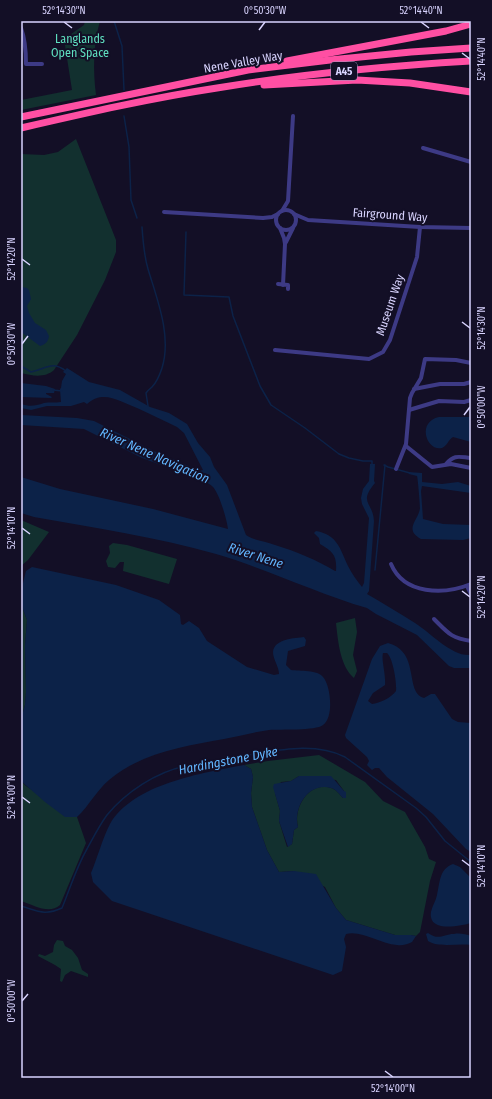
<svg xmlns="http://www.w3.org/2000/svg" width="492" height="1099" font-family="'Fira Sans Condensed',sans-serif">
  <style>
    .green { fill: #12302f; fill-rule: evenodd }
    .water { fill: #0c2248; fill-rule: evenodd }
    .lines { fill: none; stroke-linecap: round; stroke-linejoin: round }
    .stream { stroke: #0c2248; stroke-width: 1.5 }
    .street { stroke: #3d3a85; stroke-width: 4 }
    .highway { stroke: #ff4fa3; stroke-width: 7 }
    .ticks { fill: none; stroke: #d9d4ff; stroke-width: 1.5 }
    .labels { text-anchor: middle; stroke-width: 4; stroke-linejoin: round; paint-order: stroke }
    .shield { fill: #130f26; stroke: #9e99be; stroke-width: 1 }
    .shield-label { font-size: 11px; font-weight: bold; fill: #d9d4ff }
    .park-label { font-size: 12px; fill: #5fe0c0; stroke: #130f26 }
    .street-label { font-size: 12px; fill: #d9d4ff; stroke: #130f26 }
    .water-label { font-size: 13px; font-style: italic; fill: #62b6ff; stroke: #130f26 }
    .neatline { fill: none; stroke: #d9d4ff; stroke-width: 1.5 }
    .ticks-label { font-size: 10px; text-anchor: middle; fill: #d9d4ff }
  </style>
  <rect width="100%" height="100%" fill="#130f26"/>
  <!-- green -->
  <g class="green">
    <path d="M85,21H100C93,45 93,70 96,95L21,110V100L72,90L64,39L84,25Z"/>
    <path d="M76,139L116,240V252L105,280L77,335L54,370C45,378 33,376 21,373V154L44,155L58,152Z"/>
    <polygon points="21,520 49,532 28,560 21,566"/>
    <polygon points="113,543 127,545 177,559 169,584 123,571 124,562 120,562 115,568 108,567 106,561 110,553 109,546"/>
    <polygon points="21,604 27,620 25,646 26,692 25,705 21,719"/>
    <path d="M355,618L357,632L353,655L357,671L354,678C340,666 338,641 336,623Z"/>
    <path d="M319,755L365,782L383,801L405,812L425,847L429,859L436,862L430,881L420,932L416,936L411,935H395L346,920L336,908L325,887L294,871L279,872L267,850L252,807L251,793L253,777L251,769L244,765L268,761ZM299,776L336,780L344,791L346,798H343C339,794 336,789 331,788C309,781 293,808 298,827L294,830L292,844L287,847L279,821L280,811L275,793L281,782L291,781Z"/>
    <path d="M21,781L26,786L72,817H77L86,843L60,905C49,915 34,905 21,901Z"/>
    <polygon points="57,940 63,941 65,946 72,950 78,958 82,970 88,974 88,977 71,971 65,975 62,982 60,981 61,969 55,965 38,956 39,954 45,956 53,952 54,945"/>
  </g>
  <!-- water -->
  <g class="water">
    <path d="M22,287L27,288L29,290L31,299L27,306L29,313L35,323L46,330L49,336C48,342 46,344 40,346L21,332Z"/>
    <path d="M67,368L89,382L120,390L150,407L169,413L187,424L198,443L210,457L214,467L227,485L246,535C255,541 265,541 275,545C295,551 317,560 335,571H336C337,555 333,552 320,544L319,538L314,533L316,531C338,535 340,549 348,566C352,574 357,581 362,587L364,583L369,518L362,504L361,498L363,489L369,481L370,464H375L374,481L375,483C358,503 373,502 374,521L369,591L367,594C383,603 399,613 415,623C431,633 452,657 471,655V668H454L449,666L417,635L376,614L367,608C316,593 267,569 216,554C156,537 95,528 34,517L21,513V477L60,489L153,509L228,529C227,520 219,492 212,486C210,484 207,483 204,481L142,458L84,429L21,425V415L77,418L94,421L158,453L175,460L200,471L203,470L184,433L177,427C163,420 150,414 137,408C120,402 104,389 87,404L84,402L71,406H47L31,410L21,408V404C30,407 35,406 44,403C49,402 55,403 61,402L60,389L61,388L62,381L66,374L63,372Z"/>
    <polygon points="21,383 46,386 55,389 54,393 46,393 46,394 52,397 51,398 21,397"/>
    <path d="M439,417H471V442L453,437C448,440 447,446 442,448C427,452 416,422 439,417Z"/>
    <path d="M408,472L422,473V482L442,484L458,482L471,486V493L422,486L421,491L423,519L443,524L471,525V538L463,540L421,539C403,529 419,520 420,508C420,504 418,479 417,476L409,474Z"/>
    <path d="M32,567L116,585L159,600L180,615L181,624L183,625L189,621L199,628L207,641L247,667L274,675L279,674C279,667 273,659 273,652C274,639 295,638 304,637L306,640L305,646L288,651L286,665L291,670C300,671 318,670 323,677C331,686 334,718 323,725C316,731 280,729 269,730C254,732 239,736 224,739C184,746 141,753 109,780C96,791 89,806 77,817H65L45,802L21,781V719L25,705L26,692L25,646L27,620L21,604V591L26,571Z"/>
    <path d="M388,643C421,652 404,692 424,698L431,694H435L452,719L458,722L471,723V852L466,849L433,814L387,777L379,768H375L372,770L367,765L369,761L367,757L346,738L345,735L372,659L380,646ZM383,653H387C393,658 397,683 396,691C391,698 380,703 372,704L368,701L373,693L385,685C386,674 381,660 383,653Z"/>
    <path d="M244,765L251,769L253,777L251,793L252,807L267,850L279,872L294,871L316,874L336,908L346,920L395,935H411L416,936L412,942C408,944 402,946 397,945C380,944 362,930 346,934L344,939L346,947L342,971L333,975L112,901L93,882L91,873C97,859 103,837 110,824C133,784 202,773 244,765Z"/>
    <path d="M299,776H331L344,791L346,792V798H343C339,794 336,789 331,788C308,782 293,808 298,827L294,830L292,844L288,847L279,821L280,811L273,787L274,784L291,781Z"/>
    <path d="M453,864L460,867L471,878V923C460,926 428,933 431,912C432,906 436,901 437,895C440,883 439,869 453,864Z"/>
    <path d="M428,933C439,941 443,934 454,934C459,933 466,934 471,936V945C458,943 439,948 428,941L426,934Z"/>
  </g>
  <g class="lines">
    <!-- stream -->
    <g class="stream">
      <polyline points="114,21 122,46 124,90"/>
      <polyline points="124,116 129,147 131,200 137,218"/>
      <path d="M142,227C143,241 144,256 148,269C157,299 172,336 162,368C160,374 157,382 152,387C150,389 148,390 146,393L148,406"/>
      <polyline points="186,232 184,295 229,297 233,316 260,386 271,405 305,428 339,454 349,458 363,461 372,461 372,465"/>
      <path d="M21,366L31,372C46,369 52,360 66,371"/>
      <polyline points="53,390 62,391"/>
      <polyline points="384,465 388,467 410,473"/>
      <polyline points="375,570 385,465"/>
      <path d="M21,906C38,911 45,916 62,908C70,889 76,868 87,849C93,838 99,826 107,815C126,792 156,772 186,766C207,761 228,759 249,755C280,750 315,742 345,757L416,808L426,817L445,841L471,862"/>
    </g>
    <!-- street -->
    <g class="street">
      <path d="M21,28C25,39 26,52 26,64H42"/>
      <polyline points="423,148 471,162"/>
      <circle cx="286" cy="220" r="10"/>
      <polyline points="282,211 288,201 293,116"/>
      <polyline points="164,212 263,218 272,217 278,214"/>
      <polyline points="294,214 308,220 420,227 471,228"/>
      <polyline points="280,228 284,238 285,244 283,285"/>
      <polyline points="286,242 293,228"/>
      <polyline points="278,284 288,285 288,289"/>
      <polyline points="275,350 369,359 383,352 390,340 417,257 420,227"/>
      <polyline points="414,389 440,384 464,384 471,382"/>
      <polyline points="409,410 439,401 464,402 471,400"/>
      <polyline points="406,446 432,467 451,464 471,468"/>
      <path d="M446,464C455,454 459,457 471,458"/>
      <polyline points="396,469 406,444 410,398 412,393 421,378 425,359 456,360 471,363"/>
      <path d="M391,564C404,595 444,595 471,584"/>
      <polyline points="467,586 471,594"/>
      <path d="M434,619C448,633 451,638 471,641"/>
    </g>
    <!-- highway -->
    <g class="highway">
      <polyline points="287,61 446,31 471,24"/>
      <polyline points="264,85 357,80 410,83 471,92"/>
      <polyline points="21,117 248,70 330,60 411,52 471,48"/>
      <path d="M21,128C86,113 151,98 217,88C301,74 386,66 471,61"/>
    </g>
  </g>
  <!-- ticks -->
  <path class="ticks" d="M64,22L72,28M421,22L429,28M259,30L265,22M462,53L470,59M22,259L30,265M462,322L470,328M22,344L28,336M464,415L470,407M22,528L30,534M462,591L470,597M22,797L30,803M462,860L470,866M22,1001L28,994M385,1071L393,1077"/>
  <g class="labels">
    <!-- shield labels -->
    <rect class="shield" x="331" y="62" width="26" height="18" rx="3"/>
    <g class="shield-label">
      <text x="344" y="75">A45</text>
    </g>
    <!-- park labels -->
    <g class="park-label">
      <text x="80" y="43">Langlands<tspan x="80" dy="14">Open Space</tspan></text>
    </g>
    <!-- street labels -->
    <g class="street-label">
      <text transform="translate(243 62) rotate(-10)" y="4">Nene Valley Way</text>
      <text transform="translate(390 215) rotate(4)" y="4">Fairground Way</text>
      <text transform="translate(390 305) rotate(-71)" y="4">Museum Way</text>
    </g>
    <!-- water labels -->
    <g class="water-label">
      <text transform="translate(155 455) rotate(24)" y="5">River Nene Navigation</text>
      <text transform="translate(256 555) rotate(18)" y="5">River Nene</text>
      <text transform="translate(228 760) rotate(-11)" y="5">Hardingstone Dyke</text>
    </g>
  </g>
  <!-- border -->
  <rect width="492" height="1099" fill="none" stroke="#130f26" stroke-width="44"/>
  <rect x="22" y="22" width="448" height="1055" class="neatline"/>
  <g class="ticks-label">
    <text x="64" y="14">52°14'30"N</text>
    <text x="265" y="14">0°50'30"W</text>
    <text x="421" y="14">52°14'40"N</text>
    <text transform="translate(481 59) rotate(-90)" y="4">52°14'40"N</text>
    <text transform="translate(11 259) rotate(-90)" y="4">52°14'20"N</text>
    <text transform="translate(481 328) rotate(-90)" y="4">52°14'30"N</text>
    <text transform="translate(11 344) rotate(-90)" y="4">0°50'30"W</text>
    <text transform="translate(481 407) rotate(-90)" y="4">0°50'00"W</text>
    <text transform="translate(11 528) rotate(-90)" y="4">52°14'10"N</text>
    <text transform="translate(481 597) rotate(-90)" y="4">52°14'20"N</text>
    <text transform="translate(11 797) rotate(-90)" y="4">52°14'00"N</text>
    <text transform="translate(481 866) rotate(-90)" y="4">52°14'10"N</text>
    <text transform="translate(11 1001) rotate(-90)" y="4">0°50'00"W</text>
    <text x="393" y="1092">52°14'00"N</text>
  </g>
</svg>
